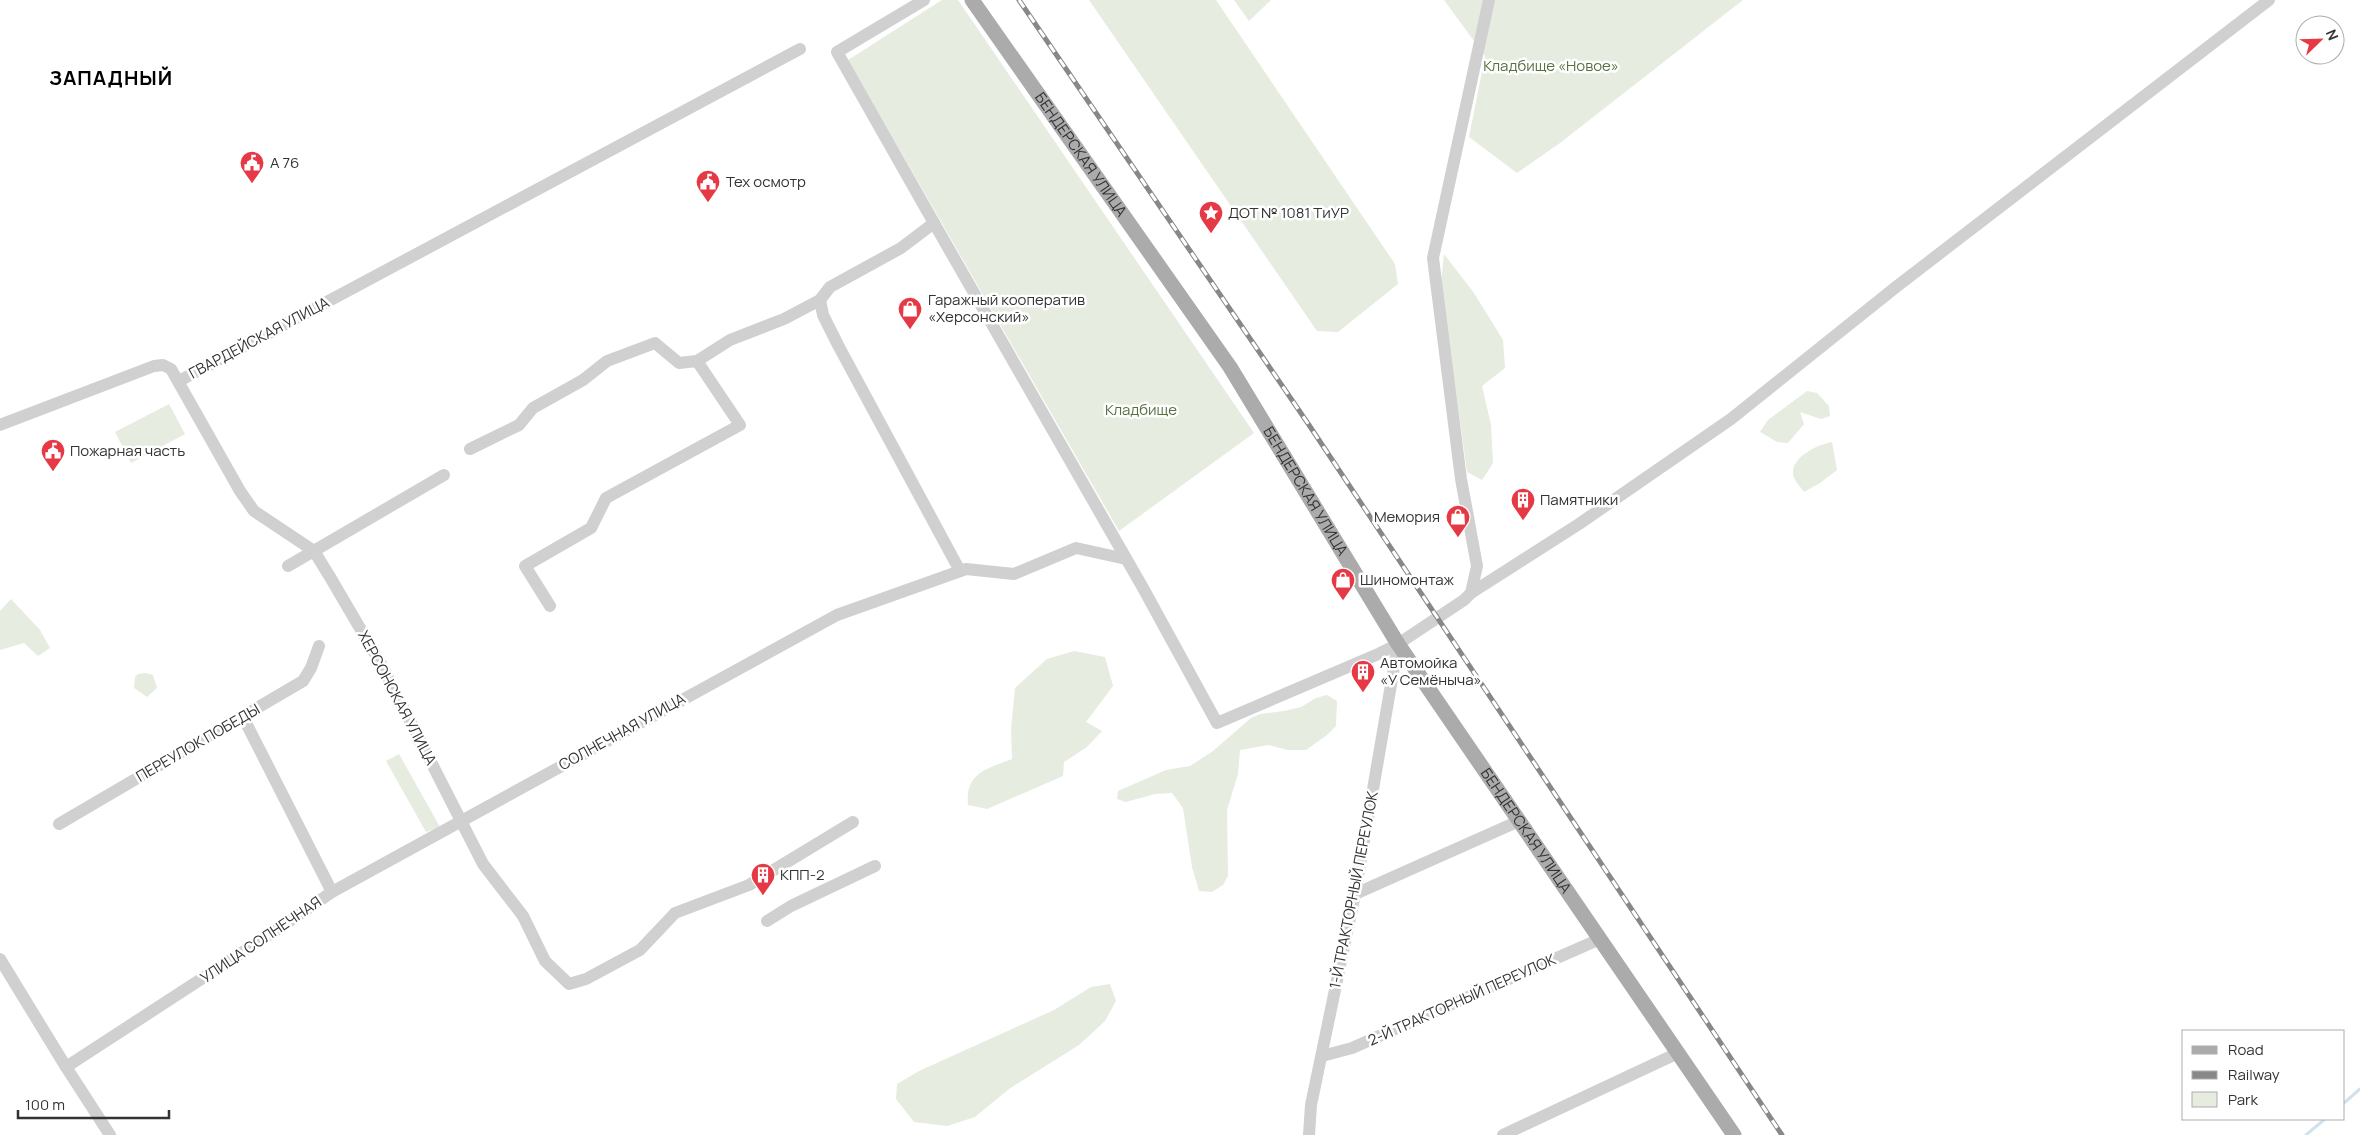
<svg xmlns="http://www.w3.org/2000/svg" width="2360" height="1135" font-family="Manrope,sans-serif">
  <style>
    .green { fill: #e6ecdf }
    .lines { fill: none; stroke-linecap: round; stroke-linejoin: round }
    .stream { stroke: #cfe2ee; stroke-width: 3 }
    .minor { stroke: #d0d0d0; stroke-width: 12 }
    .major { stroke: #ababab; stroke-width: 15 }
    .rail-casing { stroke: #888; stroke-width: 5 }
    .rail { stroke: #fff; stroke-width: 3; stroke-dasharray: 9; stroke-linecap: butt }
    .labels { text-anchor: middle; stroke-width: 5; stroke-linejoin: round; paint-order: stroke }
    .park-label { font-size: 15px; fill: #56703f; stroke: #fff }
    .street-label { font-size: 15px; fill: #333; stroke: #fff }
    .poi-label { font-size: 15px; fill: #333; stroke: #fff; text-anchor: start }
    .district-label { font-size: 20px; font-weight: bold; letter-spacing: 1px; fill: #000; stroke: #fff }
  </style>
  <rect width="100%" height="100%" fill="#fff"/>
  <!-- green -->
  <g class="green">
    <polygon points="942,0 958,0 1254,433 1119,531 848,60"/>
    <polygon points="1089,0 1216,0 1395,264 1398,284 1338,332 1317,331"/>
    <polygon points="1234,0 1271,0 1249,21"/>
    <polygon points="1444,0 1743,0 1560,143 1517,173 1469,137 1485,56"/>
    <polygon points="1444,254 1474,293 1503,340 1505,368 1482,386 1491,425 1493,463 1482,480 1467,472 1441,284"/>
    <polygon points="1807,391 1817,393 1829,406 1830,416 1821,419 1800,412 1804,424 1788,443 1777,442 1760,432 1768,420"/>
    <polygon points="169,404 185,434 131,463 115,432"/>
    <path d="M1832,442L1837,470L1820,483L1804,492C1800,486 1792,479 1793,471C1794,456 1819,444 1832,442Z"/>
    <polygon points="11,599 40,630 50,648 38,656 24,643 0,650 0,611"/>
    <path d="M1074,651L1105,657L1113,686L1086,722L1102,731L1087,747L1064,762L1063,776L987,809L968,805C965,773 986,769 1012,759L1011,729L1015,688L1047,659Z"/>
    <polygon points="146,673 153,675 157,688 147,697 134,688 135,677 138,674"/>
    <polygon points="1327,695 1337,701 1336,726 1327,735 1306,750 1288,750 1268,745 1240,750 1238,774 1227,810 1228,876 1223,885 1212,892 1199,891 1192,867 1183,808 1172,793 1155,794 1126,802 1117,799 1118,791 1166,770 1190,766 1213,751 1251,718 1260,714 1284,711 1301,707 1316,698"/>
    <polygon points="399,754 440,827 426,832 386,761"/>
    <polygon points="1110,984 1116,1001 1105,1021 1079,1045 1009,1089 975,1117 947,1126 914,1122 896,1099 897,1084 919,1071 1054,1010 1091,987"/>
  </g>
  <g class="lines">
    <!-- stream -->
    <g class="stream">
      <polyline points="2344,1103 2360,1089"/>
      <polyline points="2306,1135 2325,1119"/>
    </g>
    <!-- minor -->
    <g class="minor">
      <polyline points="924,0 837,52 934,223"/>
      <polyline points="820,300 823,315 838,345 960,571"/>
      <polyline points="179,381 800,49"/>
      <polyline points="0,425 154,366 163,365 171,369 240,491 254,511 314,551 330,577 381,664 483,864 523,916 545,961 569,984 586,979 640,950 675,913 749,885 853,822"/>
      <polyline points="470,449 519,425 533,408 583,380 607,361 655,343 679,363 697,361 730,340 784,319 820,300 830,287 901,248 934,223 1143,588 1217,723 1376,655 1398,644 1464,600 1471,593 1477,566 1461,479 1433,258 1489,0"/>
      <polyline points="288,566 444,475"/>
      <polyline points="1471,593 1579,524 1731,419 1896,287 2269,0"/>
      <polyline points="550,606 525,566 591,528 606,498 740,425 697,361"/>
      <polyline points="243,717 332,892"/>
      <polyline points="59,824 303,681 311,668 319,646"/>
      <polyline points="1355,894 1519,821"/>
      <polyline points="767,921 791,906 875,866"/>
      <polyline points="0,959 66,1067 110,1135"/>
      <polyline points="1322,1056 1352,1048 1600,939"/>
      <polyline points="66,1067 272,933 332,892 837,615 966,569 1014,574 1076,548 1126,559"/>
      <polyline points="1309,1135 1311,1105 1355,894 1398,644"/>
      <polyline points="1503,1135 1678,1053"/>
    </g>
    <!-- major -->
    <path class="major" id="s1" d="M972,0L1230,367L1398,644L1734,1135"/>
    <defs>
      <polyline id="rail" points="1019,0 1309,425 1782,1135"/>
    </defs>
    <!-- rail casing -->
    <use href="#rail" class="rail-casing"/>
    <!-- rail -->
    <use href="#rail" class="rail"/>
  </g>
  <!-- icons -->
  <defs>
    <symbol id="civic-pin" viewBox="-11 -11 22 30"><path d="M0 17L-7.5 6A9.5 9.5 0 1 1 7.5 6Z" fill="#e63946" stroke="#fff"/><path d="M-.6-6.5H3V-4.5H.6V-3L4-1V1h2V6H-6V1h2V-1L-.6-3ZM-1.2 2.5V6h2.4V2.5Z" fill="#fff"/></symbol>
    <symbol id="sight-pin" viewBox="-11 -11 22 30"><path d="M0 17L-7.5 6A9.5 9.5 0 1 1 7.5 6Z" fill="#e63946" stroke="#fff"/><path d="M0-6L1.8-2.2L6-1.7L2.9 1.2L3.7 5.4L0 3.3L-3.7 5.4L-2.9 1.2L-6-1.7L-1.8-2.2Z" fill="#fff"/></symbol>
    <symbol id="shop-pin" viewBox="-11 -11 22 30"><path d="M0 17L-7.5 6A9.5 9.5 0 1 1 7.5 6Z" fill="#e63946" stroke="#fff"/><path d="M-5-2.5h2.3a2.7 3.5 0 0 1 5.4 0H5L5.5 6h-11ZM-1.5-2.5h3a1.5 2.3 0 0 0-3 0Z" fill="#fff"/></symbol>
    <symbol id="building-pin" viewBox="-11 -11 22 30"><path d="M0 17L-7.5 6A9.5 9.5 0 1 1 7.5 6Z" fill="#e63946" stroke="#fff"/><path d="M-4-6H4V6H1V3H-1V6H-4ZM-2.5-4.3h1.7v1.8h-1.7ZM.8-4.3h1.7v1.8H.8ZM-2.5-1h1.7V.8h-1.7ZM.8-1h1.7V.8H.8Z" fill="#fff"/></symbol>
  </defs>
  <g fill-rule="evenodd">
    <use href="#civic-pin" x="238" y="149" width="28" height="38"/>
    <use href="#civic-pin" x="694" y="168" width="28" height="38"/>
    <use href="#sight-pin" x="1197" y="199" width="28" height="38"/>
    <use href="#shop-pin" x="896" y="295" width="28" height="38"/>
    <use href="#civic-pin" x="39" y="437" width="28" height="38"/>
    <use href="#building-pin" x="1509" y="486" width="28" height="38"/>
    <use href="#shop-pin" x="1444" y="503" width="28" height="38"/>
    <use href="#shop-pin" x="1329" y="566" width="28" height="38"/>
    <use href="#building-pin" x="1349" y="658" width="28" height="38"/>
    <use href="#building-pin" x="749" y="861" width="28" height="38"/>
  </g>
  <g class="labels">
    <!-- park labels -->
    <g class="park-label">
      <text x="1551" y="71">Кладбище «Новое»</text>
      <text x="1141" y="415">Кладбище</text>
    </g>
    <!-- street labels -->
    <g class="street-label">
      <text dy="5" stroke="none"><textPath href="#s1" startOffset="189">БЕНДЕРСКАЯ УЛИЦА</textPath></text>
      <text transform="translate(259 338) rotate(-28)" y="5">ГВАРДЕЙСКАЯ УЛИЦА</text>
      <text dy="5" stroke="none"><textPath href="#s1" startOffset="594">БЕНДЕРСКАЯ УЛИЦА</textPath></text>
      <text transform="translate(397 698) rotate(62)" y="5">ХЕРСОНСКАЯ УЛИЦА</text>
      <text transform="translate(622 732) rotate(-29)" y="5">СОЛНЕЧНАЯ УЛИЦА</text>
      <text transform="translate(198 743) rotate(-30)" y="5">ПЕРЕУЛОК ПОБЕДЫ</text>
      <text dy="5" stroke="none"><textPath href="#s1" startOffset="999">БЕНДЕРСКАЯ УЛИЦА</textPath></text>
      <text transform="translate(1354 890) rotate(-79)" y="5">1-Й ТРАКТОРНЫЙ ПЕРЕУЛОК</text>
      <text transform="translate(261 940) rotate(-34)" y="5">УЛИЦА СОЛНЕЧНАЯ</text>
      <text transform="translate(1462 1000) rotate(-24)" y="5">2-Й ТРАКТОРНЫЙ ПЕРЕУЛОК</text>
    </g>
    <!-- poi labels -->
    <g class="poi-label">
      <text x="270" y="168">А 76</text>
      <text x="726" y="187">Тех осмотр</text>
      <text x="1228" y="218">ДОТ № 1081 ТиУР</text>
      <text x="928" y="305">Гаражный кооператив<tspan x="928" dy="17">«Херсонский»</tspan></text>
      <text x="70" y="456">Пожарная часть</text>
      <text x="1540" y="505">Памятники</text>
      <text x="1440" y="522" text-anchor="end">Мемория</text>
      <text x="1360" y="585">Шиномонтаж</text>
      <text x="1380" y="668">Автомойка<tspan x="1380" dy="17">«У Семёныча»</tspan></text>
      <text x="780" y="880">КПП-2</text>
    </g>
    <!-- district labels -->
    <g class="district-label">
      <text x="111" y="85">ЗАПАДНЫЙ</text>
    </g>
  </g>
  <!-- legend -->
  <rect x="2182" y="1030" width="162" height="90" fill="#ffffff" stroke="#adadad"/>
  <rect x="2192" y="1046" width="25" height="8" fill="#ababab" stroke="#adadad"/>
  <text x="2228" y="1055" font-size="15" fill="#333333">Road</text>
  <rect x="2192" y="1071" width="25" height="8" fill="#888888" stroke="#adadad"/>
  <text x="2228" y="1080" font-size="15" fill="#333333">Railway</text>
  <rect x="2192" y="1092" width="25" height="15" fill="#e6ecdf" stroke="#adadad"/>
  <text x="2228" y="1105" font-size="15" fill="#333333">Park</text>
  <!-- north arrow -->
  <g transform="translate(2320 40) rotate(67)"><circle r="24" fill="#ffffff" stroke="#adadad"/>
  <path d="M0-4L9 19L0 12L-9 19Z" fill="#e63946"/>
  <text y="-8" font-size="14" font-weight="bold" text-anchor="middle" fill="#333333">N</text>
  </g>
  <!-- scale -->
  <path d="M18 1110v8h151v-8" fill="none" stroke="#333333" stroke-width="2.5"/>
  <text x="25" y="1110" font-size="15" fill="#333333" stroke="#ffffff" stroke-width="4" paint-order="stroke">100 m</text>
</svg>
